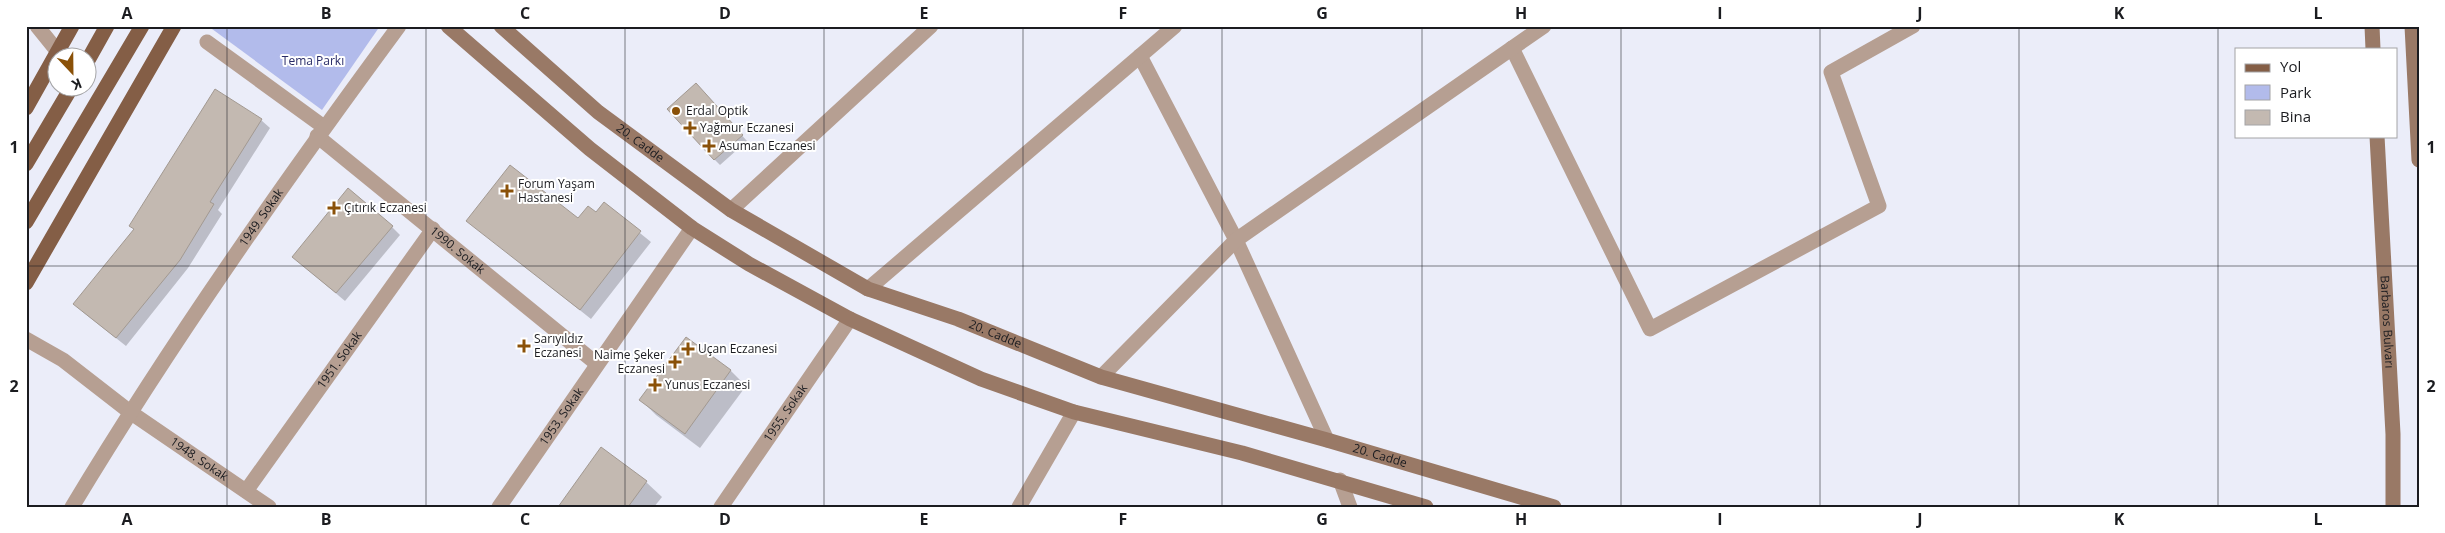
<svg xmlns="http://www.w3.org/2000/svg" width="2445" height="533" font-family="'Open Sans',sans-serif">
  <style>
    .green { fill: #b2bbeb }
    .shadow { fill: #0003 }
    .building { fill: #c3b9b1; stroke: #a29991 }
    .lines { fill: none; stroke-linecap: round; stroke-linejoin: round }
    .street { stroke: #b69f92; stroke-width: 15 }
    .secondary { stroke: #997966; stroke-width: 15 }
    .primary { stroke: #845e46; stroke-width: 15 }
    .grid { fill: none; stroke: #1b1c20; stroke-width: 1; stroke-opacity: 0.55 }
    .poi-dot { fill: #8a5108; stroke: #fff; stroke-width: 2 }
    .labels { text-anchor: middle; stroke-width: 4; stroke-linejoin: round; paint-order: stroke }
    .park-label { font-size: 12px; fill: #282b67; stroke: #fff }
    .poi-label { font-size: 12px; fill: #1b1c20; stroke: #fff; text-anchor: start }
    .street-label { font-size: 12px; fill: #1b1c20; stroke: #fff }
    .neatline { fill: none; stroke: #1b1c20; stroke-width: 2 }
    .grid-label { font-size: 16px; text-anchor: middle; font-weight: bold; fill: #1b1c20 }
  </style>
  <rect width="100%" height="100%" fill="#ebedf9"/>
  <!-- green -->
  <polygon class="green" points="208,26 380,26 322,110"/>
  <!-- shadow -->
  <g class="shadow">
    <polygon points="702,91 747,141 720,165 714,159"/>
    <polygon points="261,120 270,128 218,210 222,214 188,268 126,346 83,312"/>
    <polygon points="604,204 651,242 591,319 468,221 579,220 596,214"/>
    <polygon points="392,227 400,235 345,301 293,257"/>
    <polygon points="686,339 731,371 746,386 700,448 656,415 641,400"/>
    <polygon points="646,482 662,497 654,507 559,507"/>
  </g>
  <!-- building -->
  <g class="building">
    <polygon points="696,83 743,135 714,160 667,109"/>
    <polygon points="215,89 262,119 210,202 214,204 180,260 116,338 73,304 134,229 129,226"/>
    <polygon points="510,165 578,218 588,206 596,212 604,202 641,231 580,310 466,221"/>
    <polygon points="348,188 393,226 336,293 292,257"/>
    <polygon points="686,337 731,370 685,434 639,400"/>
    <polygon points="601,447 647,481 628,507 558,507"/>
  </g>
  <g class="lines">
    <!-- street -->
    <g class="street">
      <polyline points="37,26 58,52"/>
      <polyline points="207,42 324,127"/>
      <polyline points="1512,48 1650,329 1879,206 1831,72 1913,26"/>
      <polyline points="1140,56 1236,240 1327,440"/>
      <path id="s1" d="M317,136L597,364"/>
      <polyline points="731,210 931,26"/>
      <polyline points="868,289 1175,26"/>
      <path id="s2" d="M26,339L63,360L130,412L269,507"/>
      <polyline points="1101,377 1236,240 1544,26"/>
      <polyline points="1340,480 1350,507"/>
      <path id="s3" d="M246,491L433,229"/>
      <path id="s4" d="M72,507C172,341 284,182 399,26"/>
      <path id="s5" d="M499,507L692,228"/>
      <path id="s6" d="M721,507L850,319"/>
      <polyline points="1019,507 1074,412"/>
    </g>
    <!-- secondary -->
    <g class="secondary">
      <polyline points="448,26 590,149 692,228 749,264 850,319 981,379 1074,412 1242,453 1426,507"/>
      <path id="s7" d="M501,26L598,112L731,210L868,289L958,319L1101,377L1327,440L1554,507"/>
      <polyline points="2372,26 2373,49"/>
      <polyline points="2412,26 2419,160"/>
      <path id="s8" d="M2377,136L2393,434V507"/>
    </g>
    <!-- primary -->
    <g class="primary">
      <polyline points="88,60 107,26"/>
      <polyline points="26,108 72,26"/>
      <polyline points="26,164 71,88"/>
      <polyline points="26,222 142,26"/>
      <polyline points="26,283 174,26"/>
    </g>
  </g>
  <!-- grid -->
  <path class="grid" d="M227,26V507M426,26V507M625,26V507M824,26V507M1023,26V507M1222,26V507M1422,26V507M1621,26V507M1820,26V507M2019,26V507M2218,26V507M26,266H2419"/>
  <!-- markers -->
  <g class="poi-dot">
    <circle cx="676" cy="111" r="5"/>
    <path d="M687.5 120.5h5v5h5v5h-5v5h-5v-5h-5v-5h5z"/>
    <path d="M706.5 138.5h5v5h5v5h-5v5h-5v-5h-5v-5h5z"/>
    <path d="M504.5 183.5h5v5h5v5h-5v5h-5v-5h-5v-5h5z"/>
    <path d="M331.5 200.5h5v5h5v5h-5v5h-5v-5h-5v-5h5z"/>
    <path d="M521.5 338.5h5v5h5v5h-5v5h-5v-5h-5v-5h5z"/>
    <path d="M685.5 341.5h5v5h5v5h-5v5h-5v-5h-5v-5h5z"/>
    <path d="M672.5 354.5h5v5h5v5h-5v5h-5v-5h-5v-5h5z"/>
    <path d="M652.5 377.5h5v5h5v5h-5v5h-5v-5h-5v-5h5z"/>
  </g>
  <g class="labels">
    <!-- park labels -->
    <g class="park-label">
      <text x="313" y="65">Tema Parkı</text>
    </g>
    <!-- poi labels -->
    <g class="poi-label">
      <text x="686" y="115">Erdal Optik</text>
      <text x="700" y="132">Yağmur Eczanesi</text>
      <text x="719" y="150">Asuman Eczanesi</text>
      <text x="518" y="188">Forum Yaşam<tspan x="518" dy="14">Hastanesi</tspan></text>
      <text x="344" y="212">Çıtırık Eczanesi</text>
      <text x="534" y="343">Sarıyıldız<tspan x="534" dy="14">Eczanesi</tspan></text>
      <text x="698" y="353">Uçan Eczanesi</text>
      <text x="665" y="359" text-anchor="end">Naime Şeker<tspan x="665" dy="14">Eczanesi</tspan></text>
      <text x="665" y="389">Yunus Eczanesi</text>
    </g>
    <!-- street labels -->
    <g class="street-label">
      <text dy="4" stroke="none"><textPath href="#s7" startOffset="182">20. Cadde</textPath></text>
      <text dy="4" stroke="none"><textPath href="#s4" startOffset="346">1949. Sokak</textPath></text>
      <text dy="4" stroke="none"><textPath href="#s1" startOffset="181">1990. Sokak</textPath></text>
      <text dy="4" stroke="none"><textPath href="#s8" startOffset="186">Barbaros Bulvarı</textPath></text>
      <text dy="4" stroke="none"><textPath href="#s7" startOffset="588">20. Cadde</textPath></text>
      <text dy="4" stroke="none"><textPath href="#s3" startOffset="161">1951. Sokak</textPath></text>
      <text dy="4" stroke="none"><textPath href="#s6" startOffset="114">1955. Sokak</textPath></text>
      <text dy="4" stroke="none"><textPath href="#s5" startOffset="110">1953. Sokak</textPath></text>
      <text dy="4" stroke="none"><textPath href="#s7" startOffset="992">20. Cadde</textPath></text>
      <text dy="4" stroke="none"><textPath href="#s2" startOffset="211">1948. Sokak</textPath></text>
    </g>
  </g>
  <!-- border -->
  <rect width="2445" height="533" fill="none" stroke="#ffffff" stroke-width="55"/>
  <!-- legend -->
  <rect x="2235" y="48" width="162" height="90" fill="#ffffff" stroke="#a4a4a6"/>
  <rect x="2245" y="64" width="25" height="8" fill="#845e46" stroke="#a4a4a6"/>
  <text x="2280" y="72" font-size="15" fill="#1b1c20">Yol</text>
  <rect x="2245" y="85" width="25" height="15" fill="#b2bbeb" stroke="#a4a4a6"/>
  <text x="2280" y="98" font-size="15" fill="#1b1c20">Park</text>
  <rect x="2245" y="110" width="25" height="15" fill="#c3b9b1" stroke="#a4a4a6"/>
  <text x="2280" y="122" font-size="15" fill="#1b1c20">Bina</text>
  <!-- north arrow -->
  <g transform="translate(72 72) rotate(158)"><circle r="24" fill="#ffffff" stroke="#a4a4a6"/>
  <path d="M0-4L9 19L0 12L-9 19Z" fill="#8a5108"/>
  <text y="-8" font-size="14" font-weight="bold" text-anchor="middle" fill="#1b1c20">K</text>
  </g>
  <rect x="28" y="28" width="2390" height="478" class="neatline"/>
  <g class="grid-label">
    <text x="127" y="19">A</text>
    <text x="326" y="19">B</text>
    <text x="525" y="19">C</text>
    <text x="725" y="19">D</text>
    <text x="924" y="19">E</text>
    <text x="1123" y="19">F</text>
    <text x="1322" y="19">G</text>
    <text x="1521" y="19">H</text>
    <text x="1720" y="19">I</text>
    <text x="1920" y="19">J</text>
    <text x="2119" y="19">K</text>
    <text x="2318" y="19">L</text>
    <text x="14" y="153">1</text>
    <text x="2431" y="153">1</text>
    <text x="14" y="392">2</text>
    <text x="2431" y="392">2</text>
    <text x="127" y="525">A</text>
    <text x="326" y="525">B</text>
    <text x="525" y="525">C</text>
    <text x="725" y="525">D</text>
    <text x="924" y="525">E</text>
    <text x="1123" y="525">F</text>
    <text x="1322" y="525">G</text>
    <text x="1521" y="525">H</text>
    <text x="1720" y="525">I</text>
    <text x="1920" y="525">J</text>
    <text x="2119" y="525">K</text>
    <text x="2318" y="525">L</text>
  </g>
</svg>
